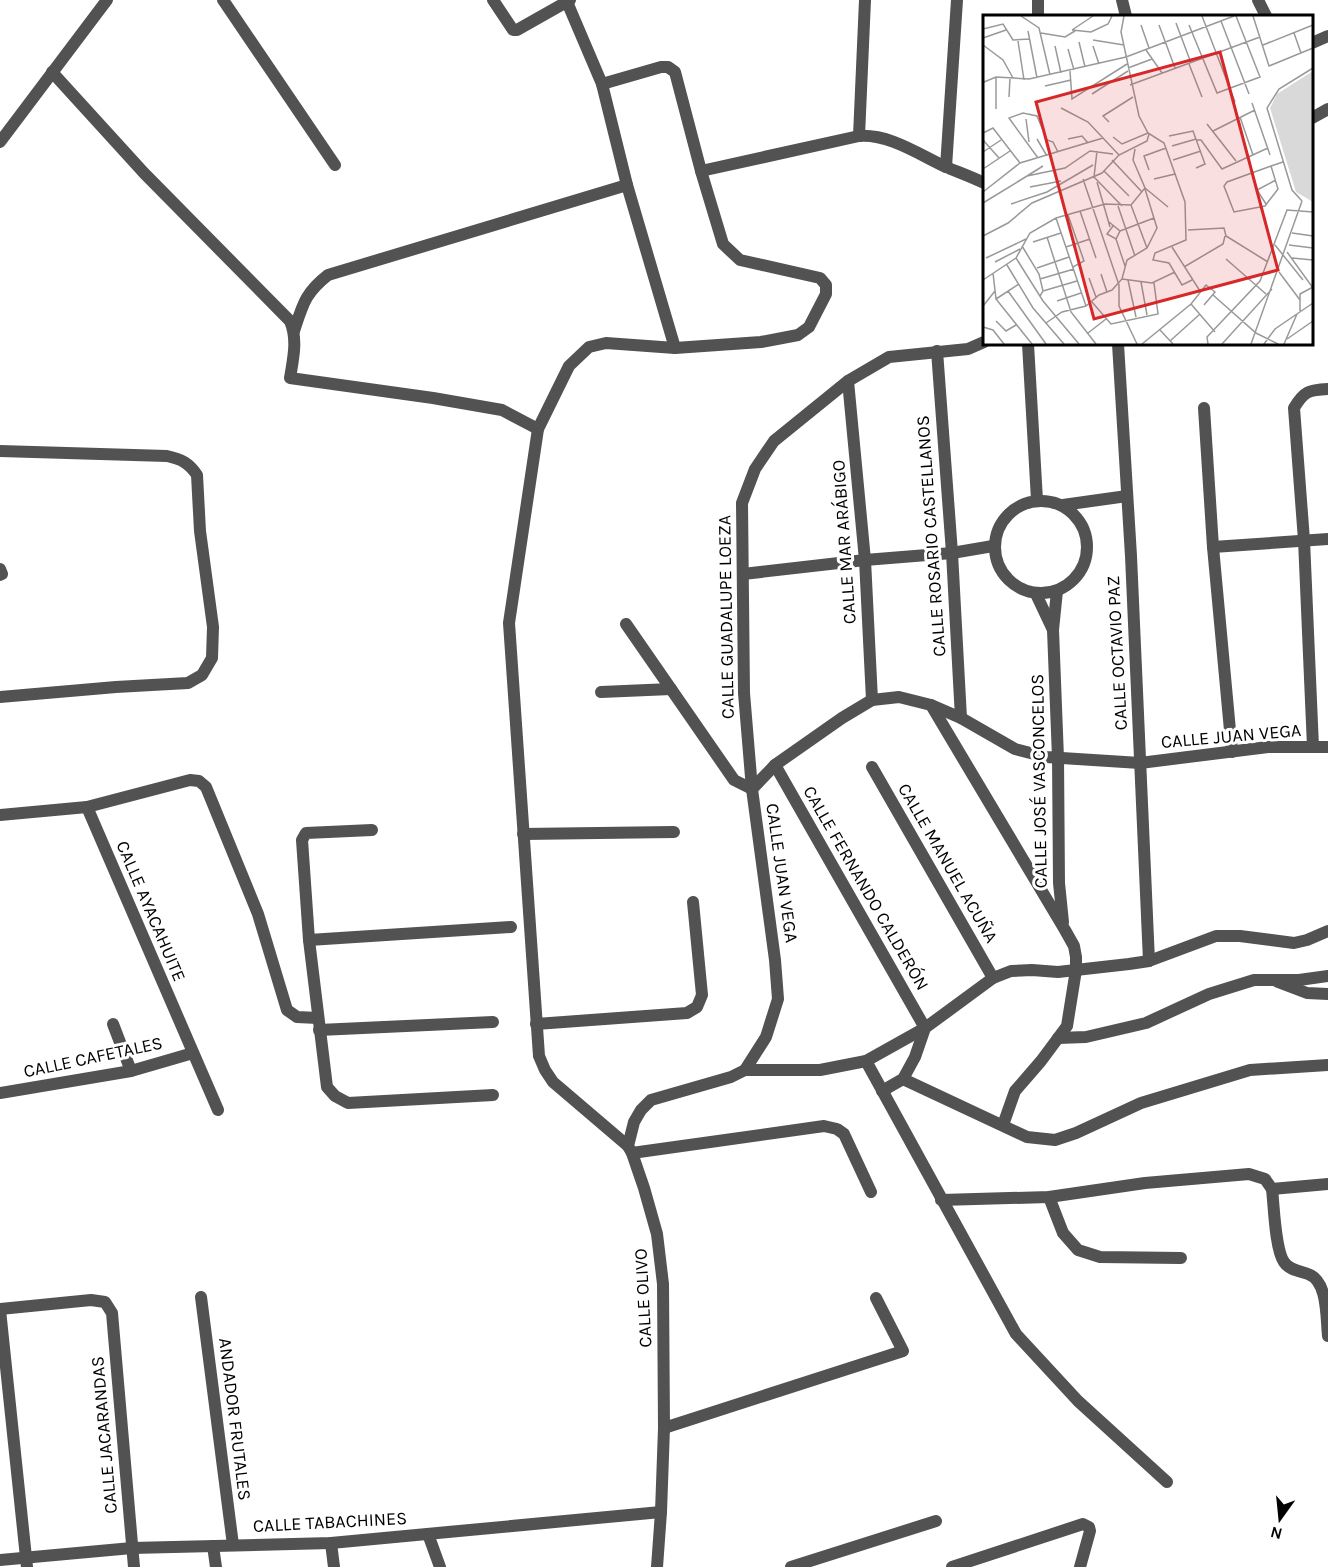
<svg xmlns="http://www.w3.org/2000/svg" width="1328" height="1567" font-family="Karla,sans-serif">
  <style>
    .lines { fill: none; stroke-linecap: round; stroke-linejoin: round }
    .minor { stroke: #525252; stroke-width: 12 }
    .tertiary { stroke: #525252; stroke-width: 12 }
    .labels { text-anchor: middle; stroke-width: 6; stroke-linejoin: round; paint-order: stroke }
    .street-label { font-size: 18px; fill: #000; stroke: #fff }
    .inset-road { fill: none; stroke: #999; stroke-width: 1.5 }
    .view { fill: #d62828; fill-opacity: 0.15; stroke: #d62828; stroke-width: 3 }
    .inset-edge { fill: none; stroke: #000; stroke-width: 3 }
  </style>
  <rect width="100%" height="100%" fill="#fff"/>
  <g class="lines">
    <!-- minor -->
    <g class="minor">
      <polyline points="223,0 335,165"/>
      <polyline points="493,0 513,30 517,30 570,0"/>
      <polyline points="1122,0 1126,16"/>
      <polyline points="1258,0 1266,16"/>
      <polyline points="567,2 602,84 627,185 675,348"/>
      <polyline points="1038,16 1038,0"/>
      <polyline points="1312,43 1328,36"/>
      <path d="M52,72L144,173L290,321C298,340 293,359 290,378L433,398L502,410L538,429"/>
      <polyline points="602,84 661,67 668,67 675,72 701,171 723,244 740,260 820,278 826,285 826,294 809,327 798,335 761,342 675,348 606,343 589,347 569,366 538,429 509,623 539,1056 545,1070 553,1082 628,1146"/>
      <polyline points="1312,118 1328,109"/>
      <polyline points="859,136 865,0"/>
      <polyline points="0,142 107,0"/>
      <polyline points="946,167 957,0"/>
      <path d="M701,171L859,136C890,134 918,154 946,167C958,172 972,177 984,183"/>
      <path d="M294,331C303,304 305,293 328,275L627,185"/>
      <polyline points="1028,344 1037,500"/>
      <polyline points="1118,344 1131,556 1149,961"/>
      <polyline points="937,351 952,553 961,718"/>
      <polyline points="848,381 865,560 872,700"/>
      <polyline points="1204,408 1213,547 1232,752"/>
      <path d="M0,451L167,456C181,459 189,463 197,475L200,531L213,627L212,658L202,675L188,683L116,687L0,697"/>
      <circle cx="1041" cy="547" r="46"/>
      <polyline points="1063,505 1127,496"/>
      <polyline points="1213,547 1328,539"/>
      <polyline points="0,569 2,574 0,575"/>
      <polyline points="743,574 865,560 952,553 993,546"/>
      <polyline points="1057,591 1053,630 1058,758 1059,883 1063,922"/>
      <polyline points="1036,594 1053,630"/>
      <polyline points="626,624 734,780 752,789 744,693 742,503 755,469 774,441 848,381 889,357 968,349 984,342"/>
      <polyline points="601,692 671,689"/>
      <polyline points="931,705 1065,930 1074,946 1076,957 1076,970 1067,1026 1041,1061 1015,1091 1003,1125"/>
      <path d="M1313,747L1304,540L1294,408C1304,391 1309,390 1328,389"/>
      <polyline points="775,765 925,1028 915,1057 903,1079 882,1091"/>
      <polyline points="872,767 993,978"/>
      <polyline points="87,807 218,1110"/>
      <polyline points="0,815 87,807 190,780 199,781 206,787 258,914 287,1010 297,1017 318,1018"/>
      <polyline points="372,830 306,833 302,840 309,940 327,1087 335,1096 348,1103 493,1095"/>
      <polyline points="523,834 674,832"/>
      <polyline points="309,940 511,927"/>
      <polyline points="1278,982 1307,993 1328,994"/>
      <polyline points="113,1024 131,1071"/>
      <polyline points="536,1024 687,1013 697,1007 702,995 693,902"/>
      <polyline points="319,1030 493,1022"/>
      <polyline points="1058,1038 1086,1037 1146,1023 1209,994 1254,980 1299,980 1328,976"/>
      <polyline points="866,1061 1016,1334 1078,1401 1167,1482"/>
      <polyline points="745,1070 820,1070 866,1061 925,1028 993,978 1011,971 1032,970 1058,972 1129,964 1149,961 1216,936 1240,936 1294,943 1307,940 1328,931"/>
      <polyline points="903,1079 1027,1137 1055,1140 1076,1133 1141,1103 1250,1070 1328,1065"/>
      <polyline points="0,1093 131,1071 193,1053"/>
      <polyline points="632,1153 824,1126 837,1129 844,1134 871,1192"/>
      <path d="M1272,1189C1274,1206 1275,1249 1284,1262C1289,1270 1300,1271 1308,1274C1328,1281 1326,1317 1328,1336"/>
      <polyline points="1049,1197 1063,1233 1078,1250 1100,1257 1181,1258"/>
      <polyline points="941,1200 1049,1197 1145,1183 1249,1174 1265,1179 1272,1189 1328,1184"/>
      <polyline points="201,1297 233,1545"/>
      <polyline points="0,1309 91,1300 105,1302 112,1313 134,1567"/>
      <polyline points="0,1310 27,1567"/>
      <polyline points="664,1428 903,1351 876,1298"/>
      <polyline points="428,1534 440,1567"/>
      <polyline points="331,1543 334,1567"/>
      <polyline points="213,1546 216,1567"/>
      <polyline points="0,1560 132,1548 331,1543 661,1512"/>
      <polyline points="791,1567 936,1521"/>
      <polyline points="952,1567 1083,1524 1089,1527 1090,1531 1080,1567"/>
    </g>
    <!-- tertiary -->
    <polyline class="tertiary" points="657,1567 661,1512 664,1428 663,1284 657,1234 644,1188 632,1153 628,1146 634,1122 641,1110 651,1100 731,1077 745,1070 766,1037 778,999 775,960 752,789 775,765 842,718 872,700 899,697 931,705 961,718 1015,749 1046,757 1140,763 1268,747 1328,747"/>
  </g>
  <g class="labels">
    <!-- street labels -->
    <g class="street-label">
      <text transform="translate(931 536) rotate(-94)" y="6">CALLE ROSARIO CASTELLANOS</text>
      <text transform="translate(844 542) rotate(-94)" y="6">CALLE MAR ARÁBIGO</text>
      <text transform="translate(726 617) rotate(-91)" y="6">CALLE GUADALUPE LOEZA</text>
      <text transform="translate(1117 653) rotate(-93)" y="6">CALLE OCTAVIO PAZ</text>
      <text transform="translate(1231 736) rotate(-5)" y="6">CALLE JUAN VEGA</text>
      <text transform="translate(1039 781) rotate(-91)" y="6">CALLE JOSÉ VASCONCELOS</text>
      <text transform="translate(948 863) rotate(60)" y="6">CALLE MANUEL ACUÑA</text>
      <text transform="translate(782 873) rotate(82)" y="6">CALLE JUAN VEGA</text>
      <text transform="translate(866 888) rotate(60)" y="6">CALLE FERNANDO CALDERÓN</text>
      <text transform="translate(151 911) rotate(67)" y="6">CALLE AYACAHUITE</text>
      <text transform="translate(93 1057) rotate(-12)" y="6">CALLE CAFETALES</text>
      <text transform="translate(643 1298) rotate(-93)" y="6">CALLE OLIVO</text>
      <text transform="translate(235 1419) rotate(83)" y="6">ANDADOR FRUTALES</text>
      <text transform="translate(104 1435) rotate(-95)" y="6">CALLE JACARANDAS</text>
      <text transform="translate(330 1522) rotate(-3)" y="6">CALLE TABACHINES</text>
    </g>
  </g>
  <!-- overview -->
  <g transform="translate(983 15)">
    <rect width="330" height="330" fill="#fff"/>
    <path d="M330,56V187L313,177L287,93L294,79Z" fill="#d9d9d9"/>
    <path class="inset-road" d="M38,1L56,13L67,60M141,1L138,17L156,101L165,118L181,128L202,187L203,225L172,238L170,245L186,248L199,270L209,265M219,1L252,87M270,1L286,51L330,33M238,6L266,79M193,8L208,48M158,10L166,33M176,10L192,53M206,10L234,78L277,62L253,1M0,14L20,9L30,25L47,24M89,15L108,17L125,9L129,1M89,15L110,1M45,16L54,63M58,18L82,22L92,16M311,18L318,38M0,23L23,15M110,25L141,30M35,26L41,65M96,27L102,52M0,30L20,45L30,63M280,30L330,10M72,31L78,58M110,31L116,49M85,34L91,55M163,35L179,58M206,49L219,82M145,53L169,44M87,56L89,84L144,49M1,67L13,62L46,64L143,42L251,1M147,70L277,22M62,71L88,65M109,79L145,56M26,82L27,63M269,88L287,140M78,93L105,107L136,140M13,94V62M257,102L270,140M43,104L46,127M126,107L120,101L150,82M224,109L253,146M230,116L272,95M0,118L10,113L37,148M186,121L210,116L222,149L213,153M130,122L139,129L165,118M54,124L64,141M85,124L99,121L105,128M0,125L16,143M213,125H218L239,154L285,133M189,131L213,124M114,136L111,162L139,191M0,137L18,125M55,143L26,103L40,98L54,101L64,125L70,127L75,137M129,145L159,177M190,145L218,136M288,151L295,174L282,191L251,197L241,171L244,167L288,151L300,147M0,154L27,136M166,155L161,141L183,133M121,156L146,181M44,161L60,151M100,164L136,270V291L154,329M171,164L192,159M114,167L127,212M47,172L78,166M162,173L185,192M0,177L37,148L120,123M319,186L309,175L284,93L296,74L330,53M0,188L44,161L82,153L107,136L130,139M28,189L64,177L110,150M283,189L274,175L293,165M148,190L164,233M135,191L152,241M97,196L113,243M85,200L101,246L90,252M73,203L103,291M126,207L137,216L133,224L124,219L130,211M205,215L241,213L243,221L285,247M137,216L171,203M309,218L330,221M0,221L25,208L49,188L119,158L136,140L164,126L166,119M64,222L88,297L113,329M133,224L142,251M50,227L78,218M292,230L320,265M306,230L330,233M39,231L56,259L60,276L57,281M83,232L107,224M189,232L217,276M304,237L330,273M3,243L43,224M33,243L60,286L96,329M309,243L330,245M243,244L283,279M12,247L37,234M24,250L50,293L81,329M201,252L240,229L242,221M54,253L86,242M296,257L317,285M10,258L13,284L49,329M118,259L124,277M106,263L113,282M57,264L91,254M139,264L169,268L192,257M0,265L33,243L47,218L73,203L122,189L148,190L162,173L150,145L152,134M145,265L153,302M158,267L164,300M25,276L63,329M60,276L94,266M230,280L273,318L295,329M13,284L36,269M74,286L98,278M109,287L128,309L175,299L171,268M208,289L232,317M0,291L12,276M317,296V279L330,272M13,306L23,316L33,310M63,308L79,297L103,291L116,280L129,275L139,264L144,245L164,233L174,213L162,174M0,312L10,315L21,329M177,315L190,329M105,318L123,304M304,324L330,306M187,326L217,299M159,329L208,289L223,270L232,277L221,290M225,329L224,322L277,266L304,195L330,197M239,329L289,274M268,329L319,186M281,329L292,314L330,288M301,329L314,299"/>
    <path class="view" d="M237,37L295,255L111,304L53,87Z"/>
    <rect width="330" height="330" class="inset-edge"/>
  </g>
  <!-- north arrow -->
  <g transform="translate(1280 1519) rotate(195)" stroke="#ffffff" stroke-width="4.5" paint-order="stroke">
  <path d="M0-4.5L10 22L0 15L-10 22Z" fill="#000000"/>
  <text y="-9" font-size="16" font-weight="bold" text-anchor="middle" fill="#000000">N</text>
  </g>
</svg>
